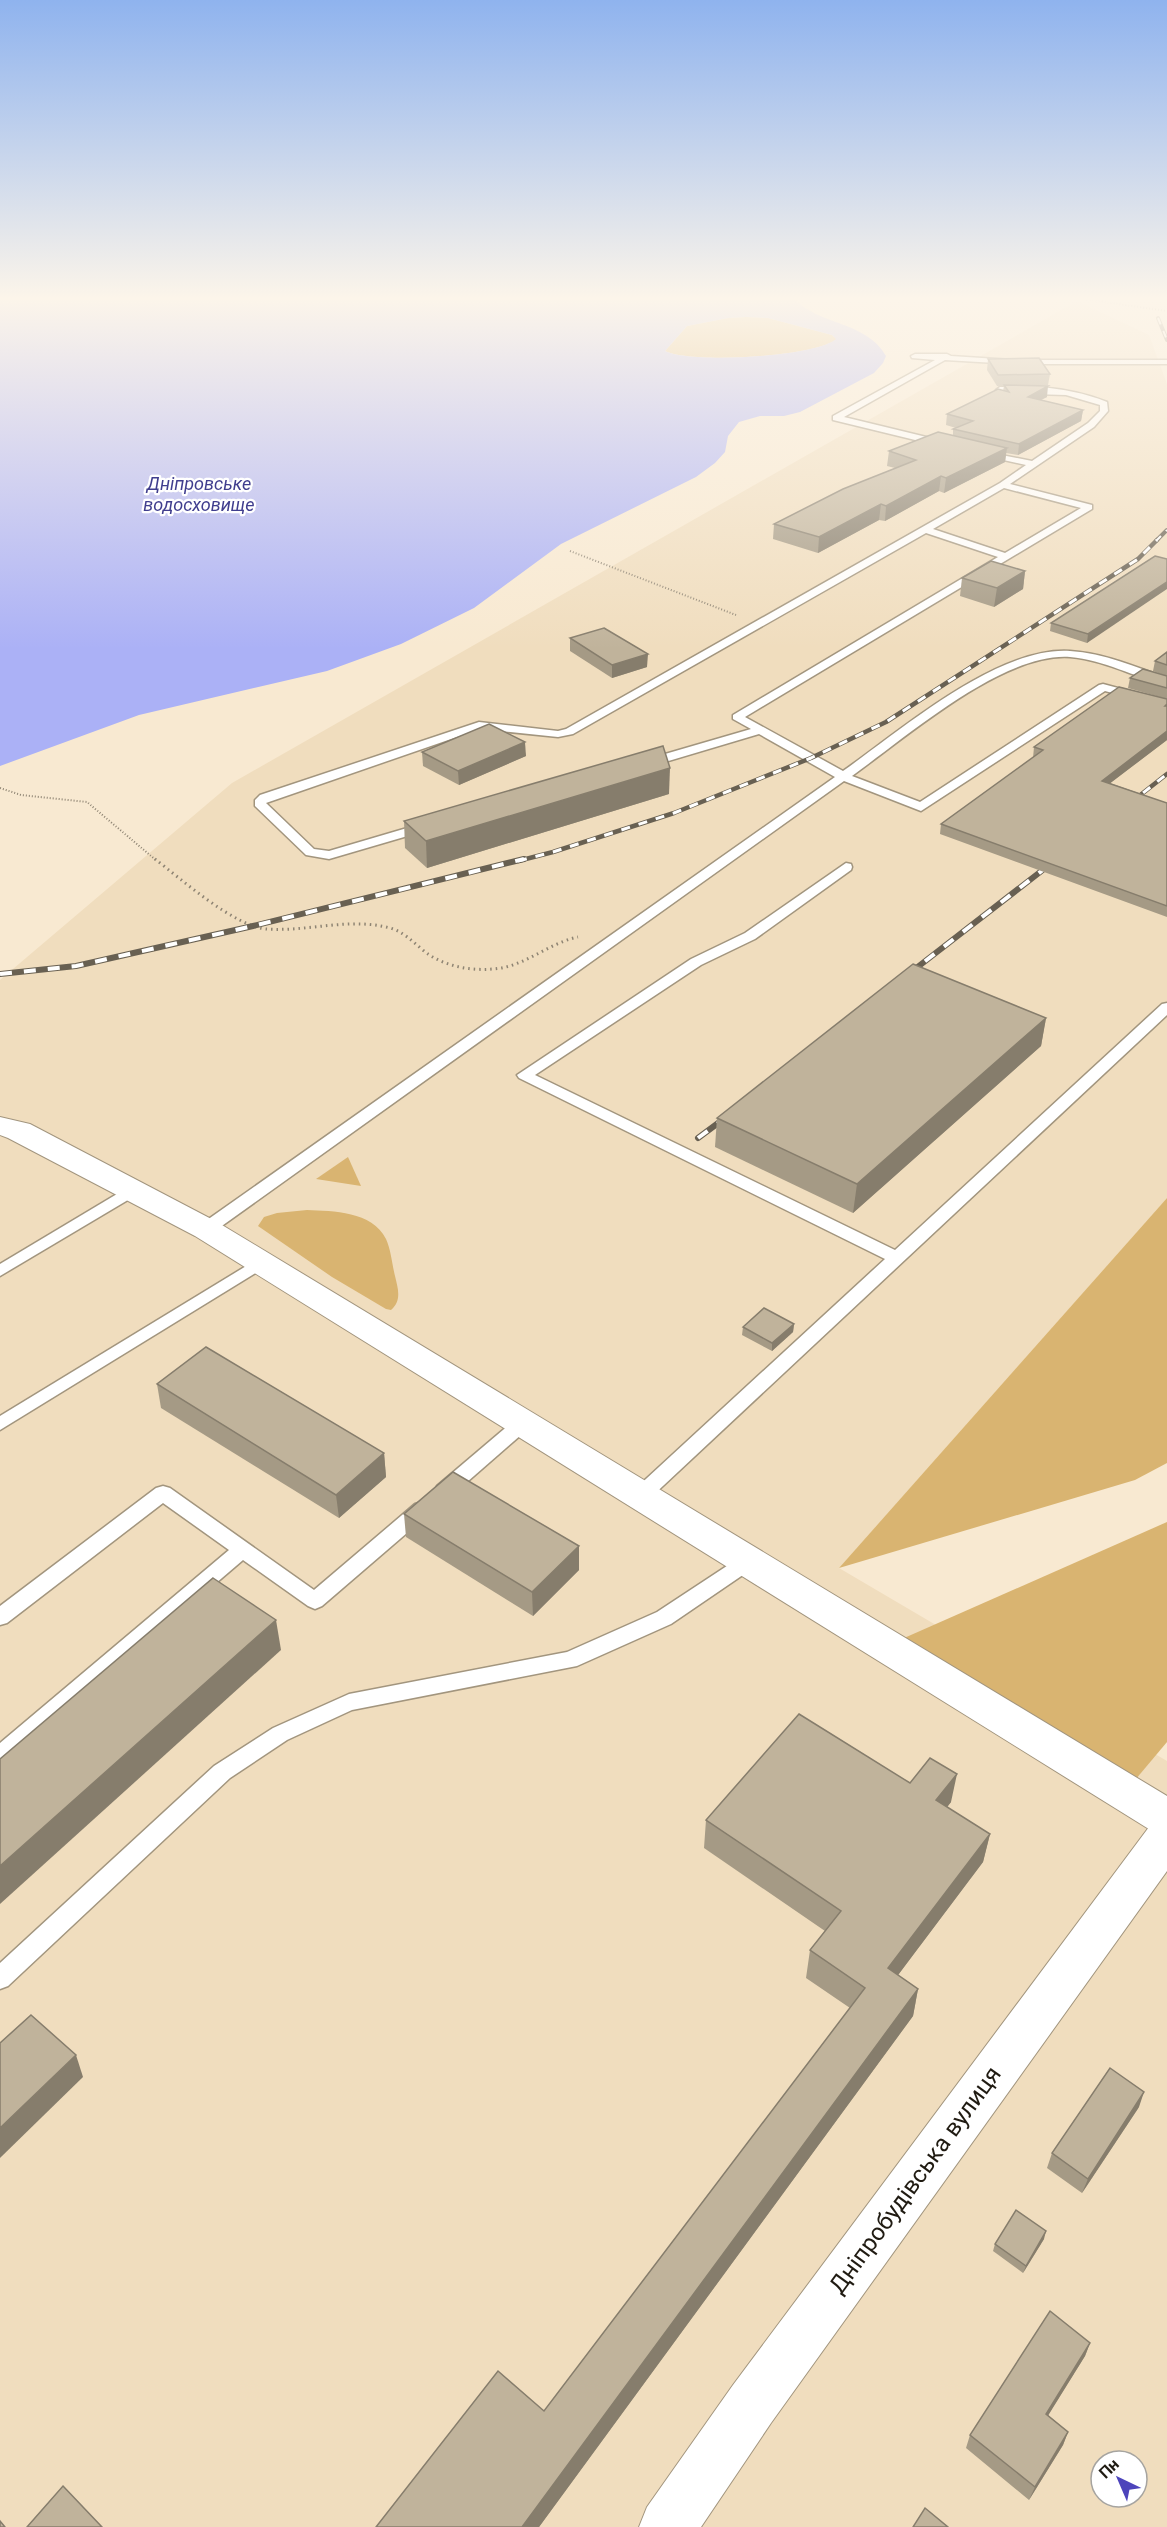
<svg xmlns="http://www.w3.org/2000/svg" width="1167" height="2527" font-family="Roboto,sans-serif">
  <style>
    .built { fill: #f0ddbe; fill-rule: evenodd }
    .green { fill: #d9b471 }
    .water { fill: #abb1f6; fill-rule: evenodd }
    .lines { fill: none; stroke-linecap: round; stroke-linejoin: round }
    .service-casing { stroke: #a2957e; stroke-width: 3 }
    .minor-casing { stroke: #a2957e; stroke-width: 2 }
    .tertiary-casing { stroke: #a2957e; stroke-width: 2 }
    .path-far1 { stroke: #8e8473; stroke-width: 2; stroke-dasharray: 1 2; stroke-linecap: butt }
    .path { stroke: #8e8473; stroke-width: 3; stroke-dasharray: 1.5 4; stroke-linecap: butt }
    .service { fill: #fff; fill-rule: evenodd }
    .minor { fill: #fff; fill-rule: evenodd }
    .tertiary { fill: #fff; fill-rule: evenodd }
    .rail-far2-casing { stroke: #686052; stroke-width: 4 }
    .rail-far1-casing { stroke: #686052; stroke-width: 4.5 }
    .rail-casing { stroke: #686052; stroke-width: 6 }
    .rail-far2 { stroke: #fff; stroke-width: 2; stroke-dasharray: 7; stroke-linecap: butt }
    .rail-far1 { stroke: #fff; stroke-width: 3; stroke-dasharray: 9; stroke-linecap: butt }
    .rail { stroke: #fff; stroke-width: 4; stroke-dasharray: 12; stroke-linecap: butt }
    .wall { fill: #a59a85 }
    .shaded-wall { fill: #867d6c }
    .building { fill: #c0b39b; stroke: #867d6c; stroke-width: 1.5 }
    .labels { text-anchor: middle; stroke-width: 4.5; stroke-linejoin: round; paint-order: stroke }
    .far-water-label { font-size: 18px; font-style: italic; fill: #403e8e; stroke: #fff }
    .near-street-label { font-size: 24px; fill: #201b12; stroke: #fff }
  </style>
  <rect width="100%" height="100%" fill="#f8e9d1"/>
  <!-- built -->
  <path class="built" d="M1077,301L1149,335L1167,384V1198L839,1568L1167,1761V2527H0V980L232,783ZM1101,2461H1137V2497H1101Z"/>
  <!-- green -->
  <g class="green">
    <path d="M746,317L768,318L832,335L837,339C815,357 690,364 665,351L687,326L728,318Z"/>
    <polygon points="348,1157 361,1186 316,1179"/>
    <polygon points="1167,1198 1167,1463 1135,1480 839,1568"/>
    <path d="M307,1210C333,1211 372,1211 386,1239C391,1250 392,1264 395,1276C398,1289 402,1300 391,1310L386,1309L332,1277L258,1226L264,1217L277,1213Z"/>
    <polygon points="1167,1522 1167,1742 1125,1792 886,1646"/>
  </g>
  <!-- water -->
  <path class="water" d="M0,296H792C816,326 866,320 886,356L883,363L874,373L800,412L784,416H760L739,422L728,436L725,452L715,463L696,477L561,544L474,608L401,644L327,671L139,715L0,766ZM746,317L768,318L832,335L836,339C816,357 689,364 665,351L687,326L728,318Z"/>
  <g class="lines">
    <defs>
      <g id="service">
        <polygon points="915,354 947,354 951,356 1013,360 1167,360 1167,364 1013,364 945,360 844,417 947,442 948,444 944,447 833,420 833,416 935,360 912,358 911,356"/>
        <path d="M1039,387C1063,389 1085,393 1107,402L1108,411L1094,427L1010,484L1092,505V509L745,717L843,771C900,731 998,646 1070,651C1104,653 1136,667 1167,678V685C1134,677 1104,660 1070,657C1003,652 905,738 852,776L920,802L1099,685L1103,684L1167,701V708L1105,691L921,811L844,781L212,1233H200L198,1229L200,1225L835,777L759,734L645,768L641,767V761L751,729L733,719V715L998,557L926,533L573,734L558,737L480,729L266,803L314,849L329,851L424,823L428,824L430,827L428,830L329,859L306,855L255,806V800L260,795L479,722L558,731L566,729L1000,483L1026,465L981,455V451L1032,461L1088,423L1100,411V405L1066,395L1000,393L996,390L1000,387ZM1004,488L1081,508L1005,553L933,529Z"/>
        <polygon points="846,863 851,864 852,867 851,870 755,939 701,965 535,1075 895,1250 1162,1004 1167,1003 1167,1015 648,1500 641,1502 634,1500 632,1495 634,1490 885,1259 519,1078 517,1075 691,959 745,933"/>
        <polygon points="132,1185 140,1190 138,1194 0,1276 0,1264"/>
        <polygon points="261,1257 267,1258 269,1262 267,1266 0,1430 0,1416"/>
        <polygon points="523,1417 529,1418 532,1423 529,1428 451,1496 444,1498 437,1496 435,1491 437,1486 517,1418"/>
        <polygon points="163,1486 170,1488 314,1590 415,1504 422,1502 429,1504 431,1509 429,1514 322,1606 315,1609 308,1606 243,1560 7,1762 0,1765 0,1743 229,1550 163,1503 7,1623 0,1625 0,1606 156,1488"/>
        <polygon points="749,1554 756,1556 759,1561 756,1566 671,1624 577,1666 352,1710 287,1740 230,1778 8,1986 0,1989 0,1963 214,1766 273,1728 349,1694 567,1652 657,1612 742,1556"/>
      </g>
      <polygon id="minor" points="0,1117 30,1124 217,1222 1167,1796 1167,1837 1152,1831 195,1236 8,1138 0,1135"/>
      <polygon id="tertiary" points="1167,1817 1167,1871 771,2423 701,2527 639,2527 647,2507 733,2385 1152,1823"/>
    </defs>
    <!-- service casing -->
    <use href="#service" class="service-casing"/>
    <!-- minor casing -->
    <use href="#minor" class="minor-casing"/>
    <!-- tertiary casing -->
    <use href="#tertiary" class="tertiary-casing"/>
    <!-- path-far1 -->
    <g class="path-far1">
      <polyline points="1063,296 1167,311"/>
      <polyline points="570,551 736,615"/>
      <polyline points="0,788 21,795 87,802 157,861"/>
    </g>
    <!-- path -->
    <path class="path" d="M155,859C181,879 235,927 267,929C308,932 349,917 390,928C404,932 413,942 424,951C443,966 469,971 493,969C525,967 548,943 578,937"/>
    <!-- service -->
    <use href="#service" class="service"/>
    <!-- minor -->
    <use href="#minor" class="minor"/>
    <!-- tertiary -->
    <use href="#tertiary" class="tertiary"/>
    <defs>
      <g id="rail-far2">
        <polyline points="1158,318 1167,340"/>
        <polyline points="1156,541 1167,530"/>
      </g>
      <g id="rail-far1">
        <polyline points="1129,804 1167,774"/>
        <polyline points="518,861 553,852 674,813 811,758 886,722 1138,559 1157,540"/>
      </g>
      <g id="rail">
        <polyline points="0,974 76,966 253,926 524,859"/>
        <polyline points="906,976 1053,862"/>
        <polyline points="698,1138 729,1115"/>
      </g>
    </defs>
    <!-- rail-far2 casing -->
    <use href="#rail-far2" class="rail-far2-casing"/>
    <!-- rail-far1 casing -->
    <use href="#rail-far1" class="rail-far1-casing"/>
    <!-- rail casing -->
    <use href="#rail" class="rail-casing"/>
    <!-- rail-far2 -->
    <use href="#rail-far2" class="rail-far2"/>
    <!-- rail-far1 -->
    <use href="#rail-far1" class="rail-far1"/>
    <!-- rail -->
    <use href="#rail" class="rail"/>
  </g>
  <!-- wall -->
  <g class="wall">
    <polygon points="988,359 1050,374 1048,385 1024,385 1047,397 1041,400 1083,410 1081,421 1018,455 1006,453 1005,462 944,493 939,491 885,521 879,520 818,553 773,539 774,524 895,468 887,466 889,451 953,435 953,429 956,428 946,425 947,414 1003,391 1004,386 997,386 987,370"/>
    <polygon points="1155,556 1087,643 1050,631 1051,623"/>
    <polygon points="1025,571 1023,589 994,607 960,596 962,578"/>
    <polygon points="570,638 647,667 612,678 570,651"/>
    <polygon points="1167,652 1167,699 1128,688 1130,678 1166,676 1153,671 1155,661"/>
    <polygon points="1167,704 1167,740 1110,783 1167,803 1167,917 940,834 941,824 1033,758 1034,747"/>
    <polygon points="422,752 526,756 459,785 423,766"/>
    <polygon points="669,794 427,868 405,848 404,821"/>
    <polygon points="1046,1018 1041,1046 853,1213 715,1147 717,1118"/>
    <polygon points="794,1324 793,1332 772,1351 742,1335 743,1327"/>
    <polygon points="157,1384 384,1453 386,1477 339,1518 161,1408"/>
    <polygon points="404,1514 579,1546 579,1570 533,1616 406,1537"/>
    <polygon points="910,1783 951,1802 947,1807 990,1834 983,1862 898,1975 918,1989 913,2016 539,2527 376,2527 544,2411 850,2008 806,1978 810,1950 825,1931 704,1848 706,1820"/>
    <polygon points="1139,2107 1082,2193 1047,2168 1052,2153"/>
    <polygon points="1044,2239 1023,2273 993,2251 995,2244"/>
    <polygon points="1090,2343 1085,2356 1048,2415 1068,2432 1063,2445 1029,2500 966,2448 970,2435"/>
  </g>
  <!-- shaded-wall -->
  <g class="shaded-wall">
    <polygon points="1048,386 1047,397 1026,407 1028,397"/>
    <polygon points="1083,410 1081,421 1018,455 1019,444"/>
    <polygon points="1007,448 1005,462 944,493 946,478"/>
    <polygon points="941,476 939,491 885,521 886,506"/>
    <polygon points="881,504 879,520 818,553 819,537"/>
    <polygon points="1025,571 1023,589 994,607 997,588"/>
    <polygon points="1167,582 1167,589 1087,643 1088,634"/>
    <polygon points="648,654 647,667 612,678 612,665"/>
    <polygon points="1167,731 1167,740 1100,791 1102,781"/>
    <polygon points="525,742 526,756 459,785 458,771"/>
    <polygon points="670,768 669,794 427,868 426,841"/>
    <polygon points="1046,1018 1041,1046 853,1213 857,1184"/>
    <polygon points="794,1324 793,1332 772,1351 772,1343"/>
    <polygon points="384,1453 386,1477 339,1518 336,1495"/>
    <polygon points="579,1546 579,1570 533,1616 532,1592"/>
    <polygon points="276,1620 281,1650 0,1904 0,1866"/>
    <polygon points="957,1774 951,1802 930,1829 936,1800"/>
    <polygon points="990,1834 983,1862 883,1995 888,1968"/>
    <polygon points="918,1989 913,2016 539,2527 522,2527"/>
    <polygon points="76,2055 83,2077 0,2158 0,2128"/>
    <polygon points="1144,2092 1139,2107 1082,2193 1088,2179"/>
    <polygon points="1046,2231 1044,2239 1023,2273 1026,2266"/>
    <polygon points="1090,2343 1085,2356 1041,2427 1046,2414"/>
    <polygon points="1068,2432 1063,2445 1029,2500 1035,2487"/>
  </g>
  <!-- building -->
  <g class="building">
    <polygon points="1039,358 1050,374 998,375 988,359"/>
    <polygon points="1004,385 1048,386 1028,397 1083,410 1019,444 953,429 973,421 947,414 998,389 1009,392"/>
    <polygon points="938,432 1007,448 946,478 941,476 886,506 881,504 819,537 774,524 843,489 916,460 889,451"/>
    <polygon points="1155,556 1167,559 1167,582 1088,634 1051,623"/>
    <polygon points="991,561 1025,571 997,588 962,578"/>
    <polygon points="604,628 648,654 612,665 570,638"/>
    <polygon points="1167,652 1167,665 1155,661"/>
    <polygon points="1143,669 1167,676 1167,688 1130,678"/>
    <polygon points="1119,687 1167,699 1167,704 1165,706 1167,706 1167,731 1102,781 1167,803 1167,906 941,824 1043,750 1034,747"/>
    <polygon points="489,724 525,742 458,771 422,752"/>
    <polygon points="663,746 670,768 426,841 404,821"/>
    <polygon points="913,964 1046,1018 857,1184 717,1118"/>
    <polygon points="764,1308 794,1324 772,1343 743,1327"/>
    <polygon points="206,1347 384,1453 336,1495 157,1384"/>
    <polygon points="453,1472 579,1546 532,1592 404,1514"/>
    <polygon points="213,1578 276,1620 0,1866 0,1759"/>
    <polygon points="799,1714 910,1783 930,1758 957,1774 936,1800 990,1834 888,1968 918,1989 522,2527 376,2527 498,2371 544,2411 865,1988 810,1950 841,1911 706,1820"/>
    <polygon points="31,2015 76,2055 0,2128 0,2043"/>
    <polygon points="1110,2068 1144,2092 1088,2179 1052,2153"/>
    <polygon points="1016,2210 1046,2231 1026,2266 995,2244"/>
    <polygon points="1050,2311 1090,2343 1046,2414 1068,2432 1035,2487 970,2435"/>
    <polygon points="63,2486 102,2527 27,2527"/>
    <polygon points="925,2508 948,2527 913,2527"/>
    <polygon points="0,2521 5,2527 0,2527"/>
  </g>
  <!-- sky -->
  <linearGradient id="sky" x2="0" y2="1"><stop stop-color="#8fb3ee"/><stop offset="0.46" stop-color="#fcf5ea"/><stop offset="1" stop-color="#fcf5ea" stop-opacity="0"/></linearGradient>
  <rect width="1167" height="649" fill="url(#sky)"/>
  <g class="labels">
    <!-- far-water labels -->
    <g class="far-water-label">
      <text x="199" y="490">Дніпровське<tspan x="199" dy="21">водосховище</tspan></text>
    </g>
    <!-- near-street labels -->
    <g class="near-street-label">
      <text transform="translate(915 2180) rotate(-54)" y="8">Дніпробудівська вулиця</text>
    </g>
  </g>
  <!-- north arrow -->
  <g transform="translate(1119 2479) rotate(316)"><circle r="28" fill="#ffffff" stroke="#a6a4a0" stroke-width="1.5"/>
  <path d="M0-4.5L10 22L0 15L-10 22Z" fill="#4d44bb"/>
  <text y="-9" font-size="16" font-weight="bold" text-anchor="middle" fill="#201b12">Пн</text>
  </g>
</svg>
